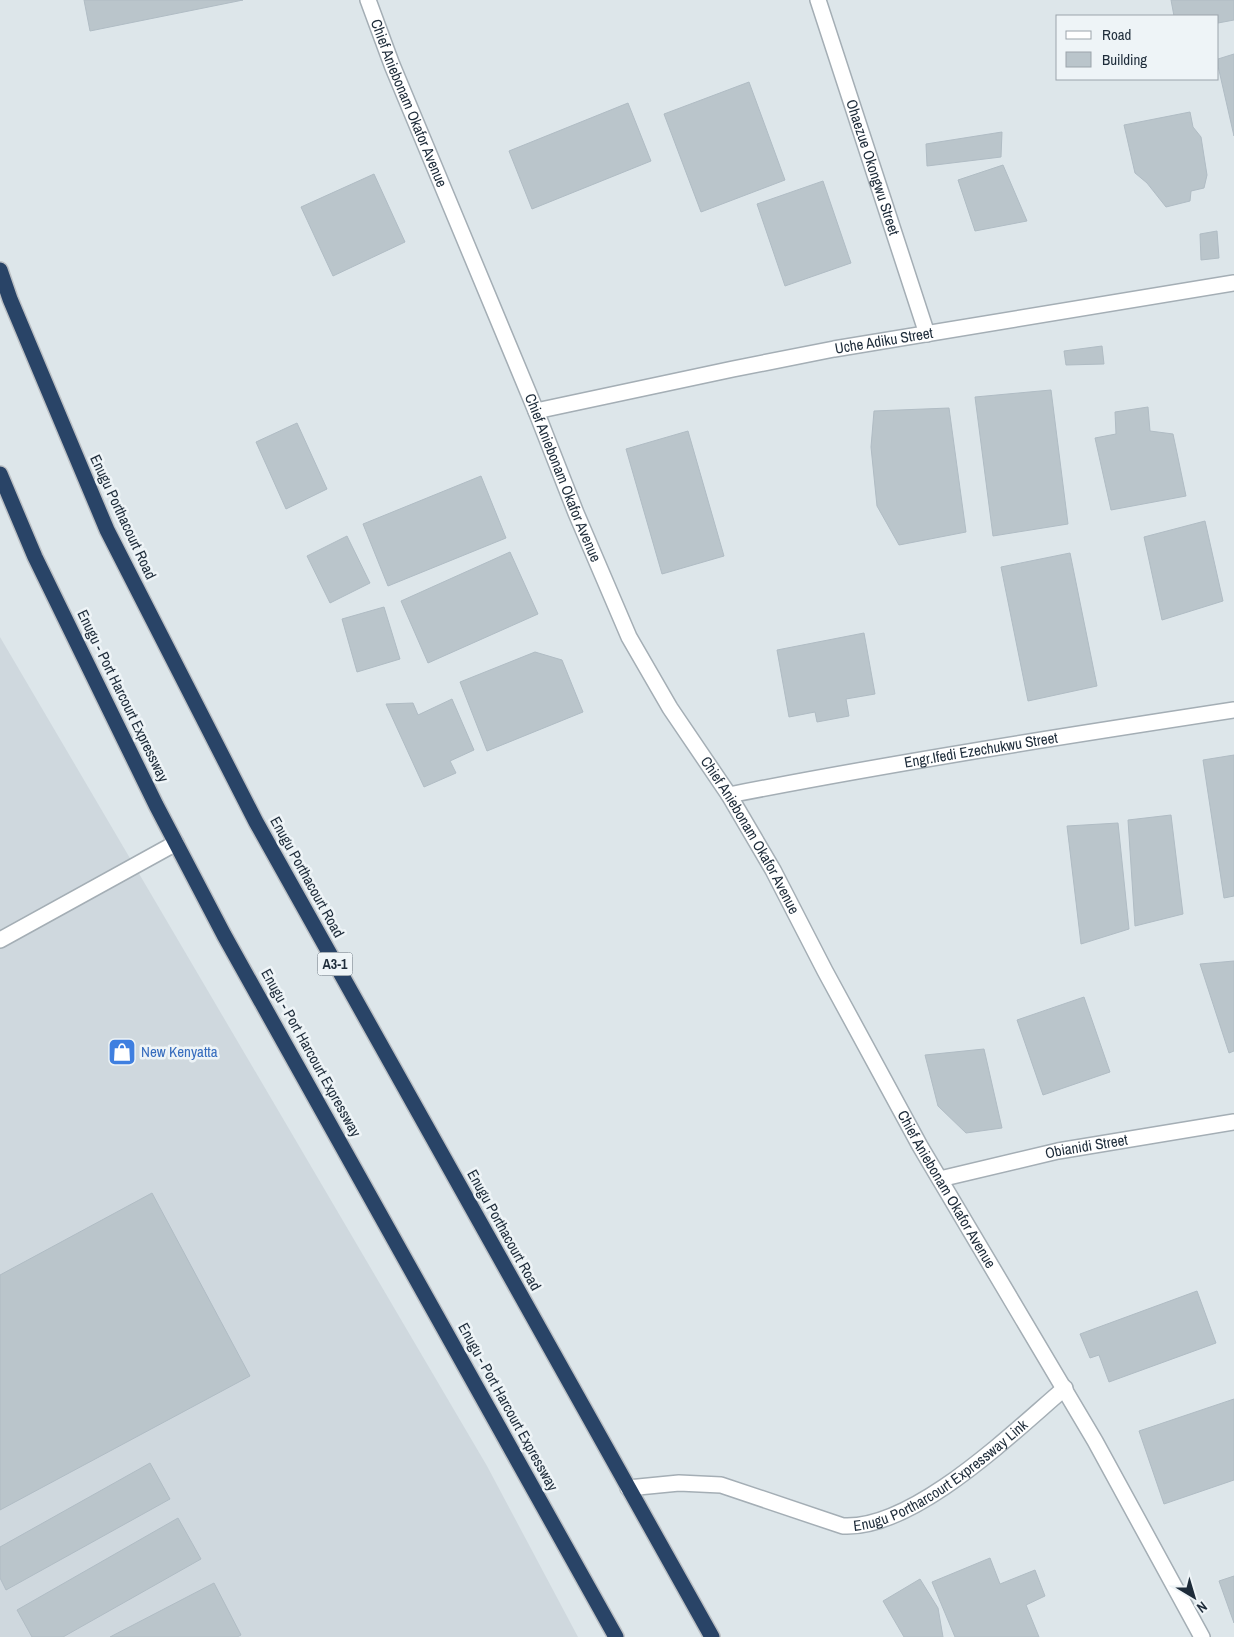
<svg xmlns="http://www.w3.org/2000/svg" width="1234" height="1637" font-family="'Archivo Narrow',sans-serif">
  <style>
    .built { fill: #cfd8de }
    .building { fill: #bac5cb; stroke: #b0bcc4 }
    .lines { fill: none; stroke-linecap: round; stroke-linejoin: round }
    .street-casing { stroke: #a4aeb5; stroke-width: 18 }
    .highway-casing { stroke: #bcc0c4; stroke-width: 18 }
    .street { stroke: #fff; stroke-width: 15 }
    .highway { stroke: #294467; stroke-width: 15 }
    .labels { text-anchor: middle; stroke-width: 5; stroke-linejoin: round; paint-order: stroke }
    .shield { fill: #eef4f7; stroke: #5c6873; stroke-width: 1 }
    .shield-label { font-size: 14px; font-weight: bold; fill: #1e2c3a }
    .street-label { font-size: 15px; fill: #1e2c3a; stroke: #eef4f7 }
    .shop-label { font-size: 15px; fill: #366cbe; stroke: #eef4f7; text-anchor: start }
  </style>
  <rect width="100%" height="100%" fill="#dde6ea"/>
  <!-- built -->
  <polygon class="built" points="0,637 487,1466 578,1637 0,1637"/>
  <!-- building -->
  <g class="building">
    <polygon points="84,0 243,0 90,31"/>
    <polygon points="1171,0 1234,0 1234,20 1218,23 1218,16 1174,16"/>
    <polygon points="1234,54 1234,136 1218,66 1218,59"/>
    <polygon points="749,82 785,180 701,212 664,114"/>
    <polygon points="628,103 651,161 532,209 509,151"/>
    <polygon points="1190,112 1193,127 1201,137 1207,175 1204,188 1191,191 1190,201 1166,207 1147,183 1135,173 1124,125"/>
    <polygon points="1002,132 1001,157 927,166 926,144"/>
    <polygon points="1003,165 1027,221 975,231 958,180"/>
    <polygon points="374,174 405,242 333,276 301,207"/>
    <polygon points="823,181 851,263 785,286 757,204"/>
    <polygon points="1217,231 1219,258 1201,260 1200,234"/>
    <polygon points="1102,346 1104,364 1066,365 1064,351"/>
    <polygon points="1051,390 1068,524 993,536 975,397"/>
    <polygon points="1148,407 1150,431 1173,434 1186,496 1111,510 1095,438 1116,434 1115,412"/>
    <polygon points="949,408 966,532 899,545 877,506 871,447 874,411"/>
    <polygon points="297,423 327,489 286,509 256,442"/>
    <polygon points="688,431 724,556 662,574 626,449"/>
    <polygon points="481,476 506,538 388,586 363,524"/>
    <polygon points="1205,521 1223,601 1162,620 1144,537"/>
    <polygon points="347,536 370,583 330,603 307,556"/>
    <polygon points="510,552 538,614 428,663 401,601"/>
    <polygon points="1070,553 1097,686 1028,701 1001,567"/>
    <polygon points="384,607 400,659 357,672 342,619"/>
    <polygon points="864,633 875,694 846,699 849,716 817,722 815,712 789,717 777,650"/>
    <polygon points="535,652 562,660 583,712 487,751 460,682"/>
    <polygon points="452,699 474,750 450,761 456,773 424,787 386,704 413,703 418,715"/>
    <polygon points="1234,755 1234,896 1224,898 1203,760"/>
    <polygon points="1171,815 1183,914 1135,926 1128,820"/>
    <polygon points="1118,823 1129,929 1081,944 1067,826"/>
    <polygon points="1234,961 1234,1051 1229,1053 1200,964"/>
    <polygon points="1084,997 1110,1072 1043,1095 1017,1020"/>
    <polygon points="984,1049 1002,1128 966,1133 938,1106 925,1055"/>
    <polygon points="152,1193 250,1376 0,1510 0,1275"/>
    <polygon points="1197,1291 1216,1343 1109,1382 1099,1355 1090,1358 1080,1334"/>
    <polygon points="1234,1399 1234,1480 1164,1504 1139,1431"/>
    <polygon points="150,1463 170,1499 6,1590 0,1578 0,1547"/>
    <polygon points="178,1518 201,1559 63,1637 32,1637 17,1610"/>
    <polygon points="990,1558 1000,1584 1035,1570 1045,1596 1026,1605 1039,1637 955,1637 932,1582"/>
    <polygon points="1234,1576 1234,1623 1219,1581"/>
    <polygon points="920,1579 938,1608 943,1637 904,1637 883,1601"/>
    <polygon points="214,1583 241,1635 237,1637 110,1637"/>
  </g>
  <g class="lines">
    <defs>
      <g id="street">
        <path id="s1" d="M368,0L392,65L536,411L576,513L629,637L670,708L729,795L773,870L825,971L920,1146L1095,1441L1202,1637"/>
        <path id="s2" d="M818,0L927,334"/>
        <path id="s3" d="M536,411L733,369L834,349L1234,283"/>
        <path id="s4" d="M729,795C897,762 1065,736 1234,710"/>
        <polyline points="0,940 176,843"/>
        <path id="s5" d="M940,1179L1058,1151L1234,1122"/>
        <path id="s6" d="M628,1488L679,1483L721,1485L843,1526C914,1530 1013,1432 1065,1388"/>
      </g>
      <g id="highway">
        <polyline points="0,270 10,299 107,530 256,822 712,1637"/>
        <polyline points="0,474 35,557 156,805 224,935 616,1637"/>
      </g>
    </defs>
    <!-- street casing -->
    <use href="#street" class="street-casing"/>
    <!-- highway casing -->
    <use href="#highway" class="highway-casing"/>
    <!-- street -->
    <use href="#street" class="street"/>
    <!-- highway -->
    <use href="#highway" class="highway"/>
  </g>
  <!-- icons -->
  <defs>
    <symbol id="shop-square" viewBox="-11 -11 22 22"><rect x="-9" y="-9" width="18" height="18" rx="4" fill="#3f7fe0" stroke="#eef4f7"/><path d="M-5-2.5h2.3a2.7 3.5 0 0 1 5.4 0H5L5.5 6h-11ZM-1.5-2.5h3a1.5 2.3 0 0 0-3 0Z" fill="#fff"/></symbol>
  </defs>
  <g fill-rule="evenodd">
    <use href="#shop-square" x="106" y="1036" width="32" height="32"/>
  </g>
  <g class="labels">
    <!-- shield labels -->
    <rect class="shield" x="317.5" y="952.5" width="35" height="23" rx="4"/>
    <g class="shield-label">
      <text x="335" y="969">A3-1</text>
    </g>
    <!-- street labels -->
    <g class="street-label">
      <text dy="5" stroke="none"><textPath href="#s1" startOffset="111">Chief Aniebonam Okafor Avenue</textPath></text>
      <text dy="5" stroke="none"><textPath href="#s2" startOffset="176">Ohaezue Okongwu Street</textPath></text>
      <text dy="5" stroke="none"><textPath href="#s3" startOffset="355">Uche Adiku Street</textPath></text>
      <text dy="5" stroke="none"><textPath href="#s1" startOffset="516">Chief Aniebonam Okafor Avenue</textPath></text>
      <text transform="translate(123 517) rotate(65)" y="5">Enugu Porthacourt Road</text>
      <text transform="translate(123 696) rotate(64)" y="5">Enugu - Port Harcourt Expressway</text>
      <text dy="5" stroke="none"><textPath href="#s4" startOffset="256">Engr.Ifedi Ezechukwu Street</textPath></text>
      <text dy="5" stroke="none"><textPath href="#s1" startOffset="921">Chief Aniebonam Okafor Avenue</textPath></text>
      <text transform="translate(307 877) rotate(61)" y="5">Enugu Porthacourt Road</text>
      <text transform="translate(311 1053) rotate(61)" y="5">Enugu - Port Harcourt Expressway</text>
      <text dy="5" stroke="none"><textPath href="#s5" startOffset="150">Obianidi Street</textPath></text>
      <text dy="5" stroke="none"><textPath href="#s1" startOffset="1326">Chief Aniebonam Okafor Avenue</textPath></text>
      <text transform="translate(504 1230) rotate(61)" y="5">Enugu Porthacourt Road</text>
      <text transform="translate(508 1407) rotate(61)" y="5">Enugu - Port Harcourt Expressway</text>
      <text dy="5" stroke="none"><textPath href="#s6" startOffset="334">Enugu Portharcourt Expressway Link</textPath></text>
    </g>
    <!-- shop labels -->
    <g class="shop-label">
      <text x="141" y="1057">New Kenyatta</text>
    </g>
  </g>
  <!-- legend -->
  <rect x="1056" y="15" width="162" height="65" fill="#eef4f7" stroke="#9ba4ab"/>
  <rect x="1066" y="31" width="25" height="8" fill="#ffffff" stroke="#9ba4ab"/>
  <text x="1102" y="40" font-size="15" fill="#1e2c3a">Road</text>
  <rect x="1066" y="52" width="25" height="15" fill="#bac5cb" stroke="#9ba4ab"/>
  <text x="1102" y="65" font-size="15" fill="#1e2c3a">Building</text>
  <!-- north arrow -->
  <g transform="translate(1194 1597) rotate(142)" stroke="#eef4f7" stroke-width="4" paint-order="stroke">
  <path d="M0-4L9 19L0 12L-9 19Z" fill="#1e2c3a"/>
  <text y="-8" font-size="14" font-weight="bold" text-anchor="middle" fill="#1e2c3a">N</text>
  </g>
</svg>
